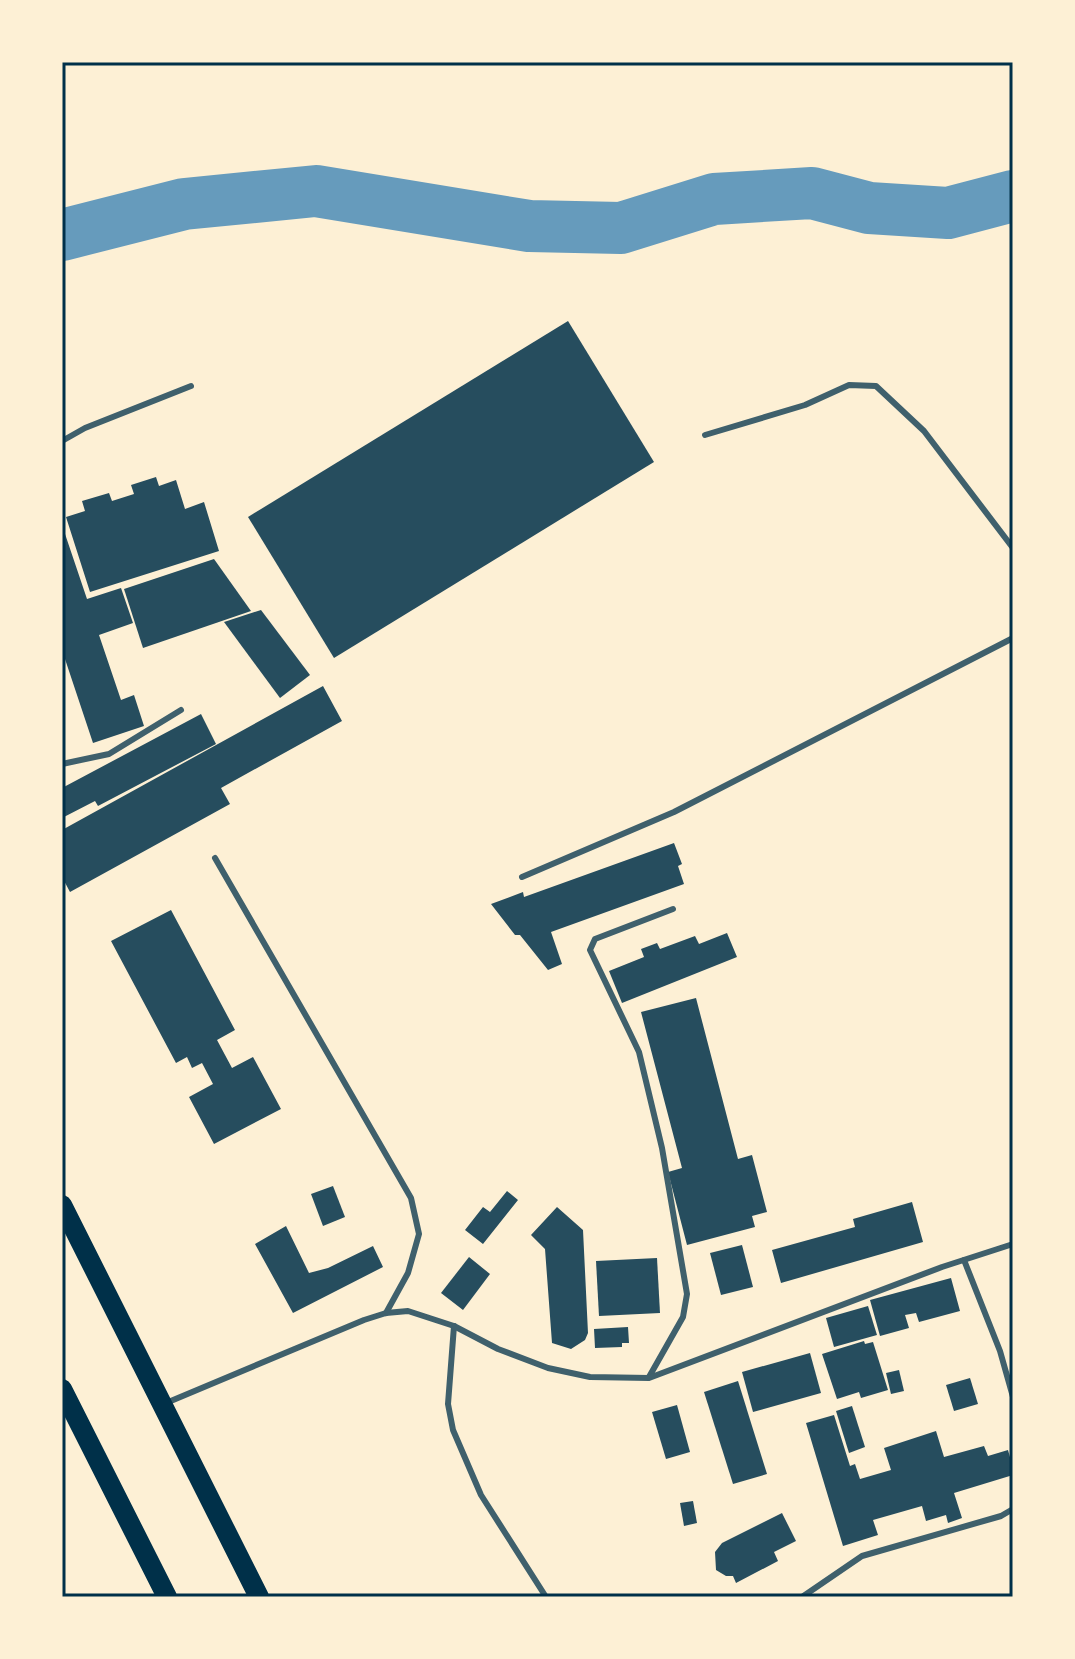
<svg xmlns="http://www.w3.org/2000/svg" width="1075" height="1659" font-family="'PT Sans',sans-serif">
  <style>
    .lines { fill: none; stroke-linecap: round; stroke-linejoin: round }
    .river { stroke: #669bbc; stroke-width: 52 }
    .building { fill: #264d5e }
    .service { stroke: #3f606c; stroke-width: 6 }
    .trunk { stroke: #003049; stroke-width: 20 }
    .neatline { fill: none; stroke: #003049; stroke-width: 3 }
  </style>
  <rect width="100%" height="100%" fill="#fdf0d5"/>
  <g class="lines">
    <!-- river -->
    <polyline class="river" points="62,235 184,204 316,191 529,226 621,228 714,199 812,193 869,208 948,213 1013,196"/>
  </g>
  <!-- building -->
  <g class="building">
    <polygon points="568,321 654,462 334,658 248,517"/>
    <polygon points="156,477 159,486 176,480 185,509 204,502 219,551 90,592 66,517 85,511 82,501 109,493 112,501 134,494 131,485"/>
    <polygon points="62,525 87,599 121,588 133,623 99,635 121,700 134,695 144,726 93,743 62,650"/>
    <polygon points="214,559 251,611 143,648 124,589"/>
    <polygon points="261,610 310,675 280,698 224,622"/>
    <polygon points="323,686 342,721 221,788 230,804 70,892 62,877 62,830"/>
    <polygon points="201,714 216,744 98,806 95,801 62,818 62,788"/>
    <polygon points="674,843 682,864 678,866 684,884 551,932 562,964 548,970 520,935 515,935 491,904 523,892 524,897"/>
    <polygon points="171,910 235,1030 217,1040 232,1068 253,1057 281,1109 214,1144 189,1097 213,1084 202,1063 192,1068 187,1057 176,1063 111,941"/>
    <polygon points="727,933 737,957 622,1003 609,971 644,957 641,949 657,943 660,949 695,936 699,944"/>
    <polygon points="696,998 738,1159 752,1155 767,1212 752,1216 755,1227 687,1245 668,1172 682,1168 641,1012"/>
    <polygon points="333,1186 345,1217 323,1226 311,1194"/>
    <polygon points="507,1191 518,1200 483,1244 465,1230 483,1207 490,1212"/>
    <polygon points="912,1202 923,1242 781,1283 772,1250 855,1227 853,1219"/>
    <polygon points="557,1207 583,1230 588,1333 585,1340 571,1349 552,1343 545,1249 531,1235"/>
    <polygon points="286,1226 309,1273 328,1268 373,1246 383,1267 293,1313 255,1244"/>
    <polygon points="742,1245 753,1287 721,1295 710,1253"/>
    <polygon points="469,1257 490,1274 463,1310 441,1293"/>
    <polygon points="657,1258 660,1313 599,1316 596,1261"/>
    <polygon points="951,1278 960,1311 919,1322 916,1313 905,1315 909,1328 880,1336 870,1300"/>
    <polygon points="868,1306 877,1335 834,1347 826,1318"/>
    <polygon points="628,1327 629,1343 622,1343 622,1347 595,1348 594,1329"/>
    <polygon points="864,1341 865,1344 873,1342 888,1390 861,1398 859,1392 837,1399 822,1354"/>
    <polygon points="810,1353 821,1393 753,1412 742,1372"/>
    <polygon points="899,1370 904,1391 891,1394 886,1373"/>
    <polygon points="970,1378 978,1404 954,1411 946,1385"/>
    <polygon points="738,1381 767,1474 733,1484 704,1392"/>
    <polygon points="677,1405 690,1452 666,1459 652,1412"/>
    <polygon points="852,1406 865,1447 849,1453 836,1411"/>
    <polygon points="834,1415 850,1466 855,1464 860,1479 891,1470 884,1448 936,1431 944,1457 984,1446 988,1456 1008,1450 1013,1468 1013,1475 954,1493 962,1518 948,1523 946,1515 926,1521 922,1506 873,1520 878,1535 843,1546 806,1423"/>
    <polygon points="693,1501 697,1523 684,1526 680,1503"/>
    <polygon points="782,1513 796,1541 774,1552 778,1561 736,1583 733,1576 726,1576 716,1570 715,1552 722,1543"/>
  </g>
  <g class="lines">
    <!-- service -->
    <g class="service">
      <polyline points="705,435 805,405 849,385 876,386 924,431 1013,548"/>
      <polyline points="62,441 85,428 191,386"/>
      <polyline points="62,764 109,754 181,710"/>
      <polyline points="215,858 411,1198 419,1234 408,1273 386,1313"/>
      <polyline points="522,877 674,812 1013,638"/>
      <polyline points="964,1260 1000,1351 1013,1397"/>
      <polyline points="454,1326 448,1404 453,1430 481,1495 546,1597"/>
      <polyline points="649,1377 683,1317 687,1294 662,1148 639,1052 590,950 595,939 673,909"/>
      <polyline points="166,1403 364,1320 386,1313 408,1311 454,1326 498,1349 548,1368 590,1377 649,1378 942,1267 1013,1244"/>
      <polyline points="802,1597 862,1556 1001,1516 1013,1509"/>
    </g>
    <!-- trunk -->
    <g class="trunk">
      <polyline points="62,1205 259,1597"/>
      <polyline points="62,1389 167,1597"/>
    </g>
  </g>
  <!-- border -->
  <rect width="1075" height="1659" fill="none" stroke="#fdf0d5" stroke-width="128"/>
  <rect x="64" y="64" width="947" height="1531" class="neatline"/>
</svg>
